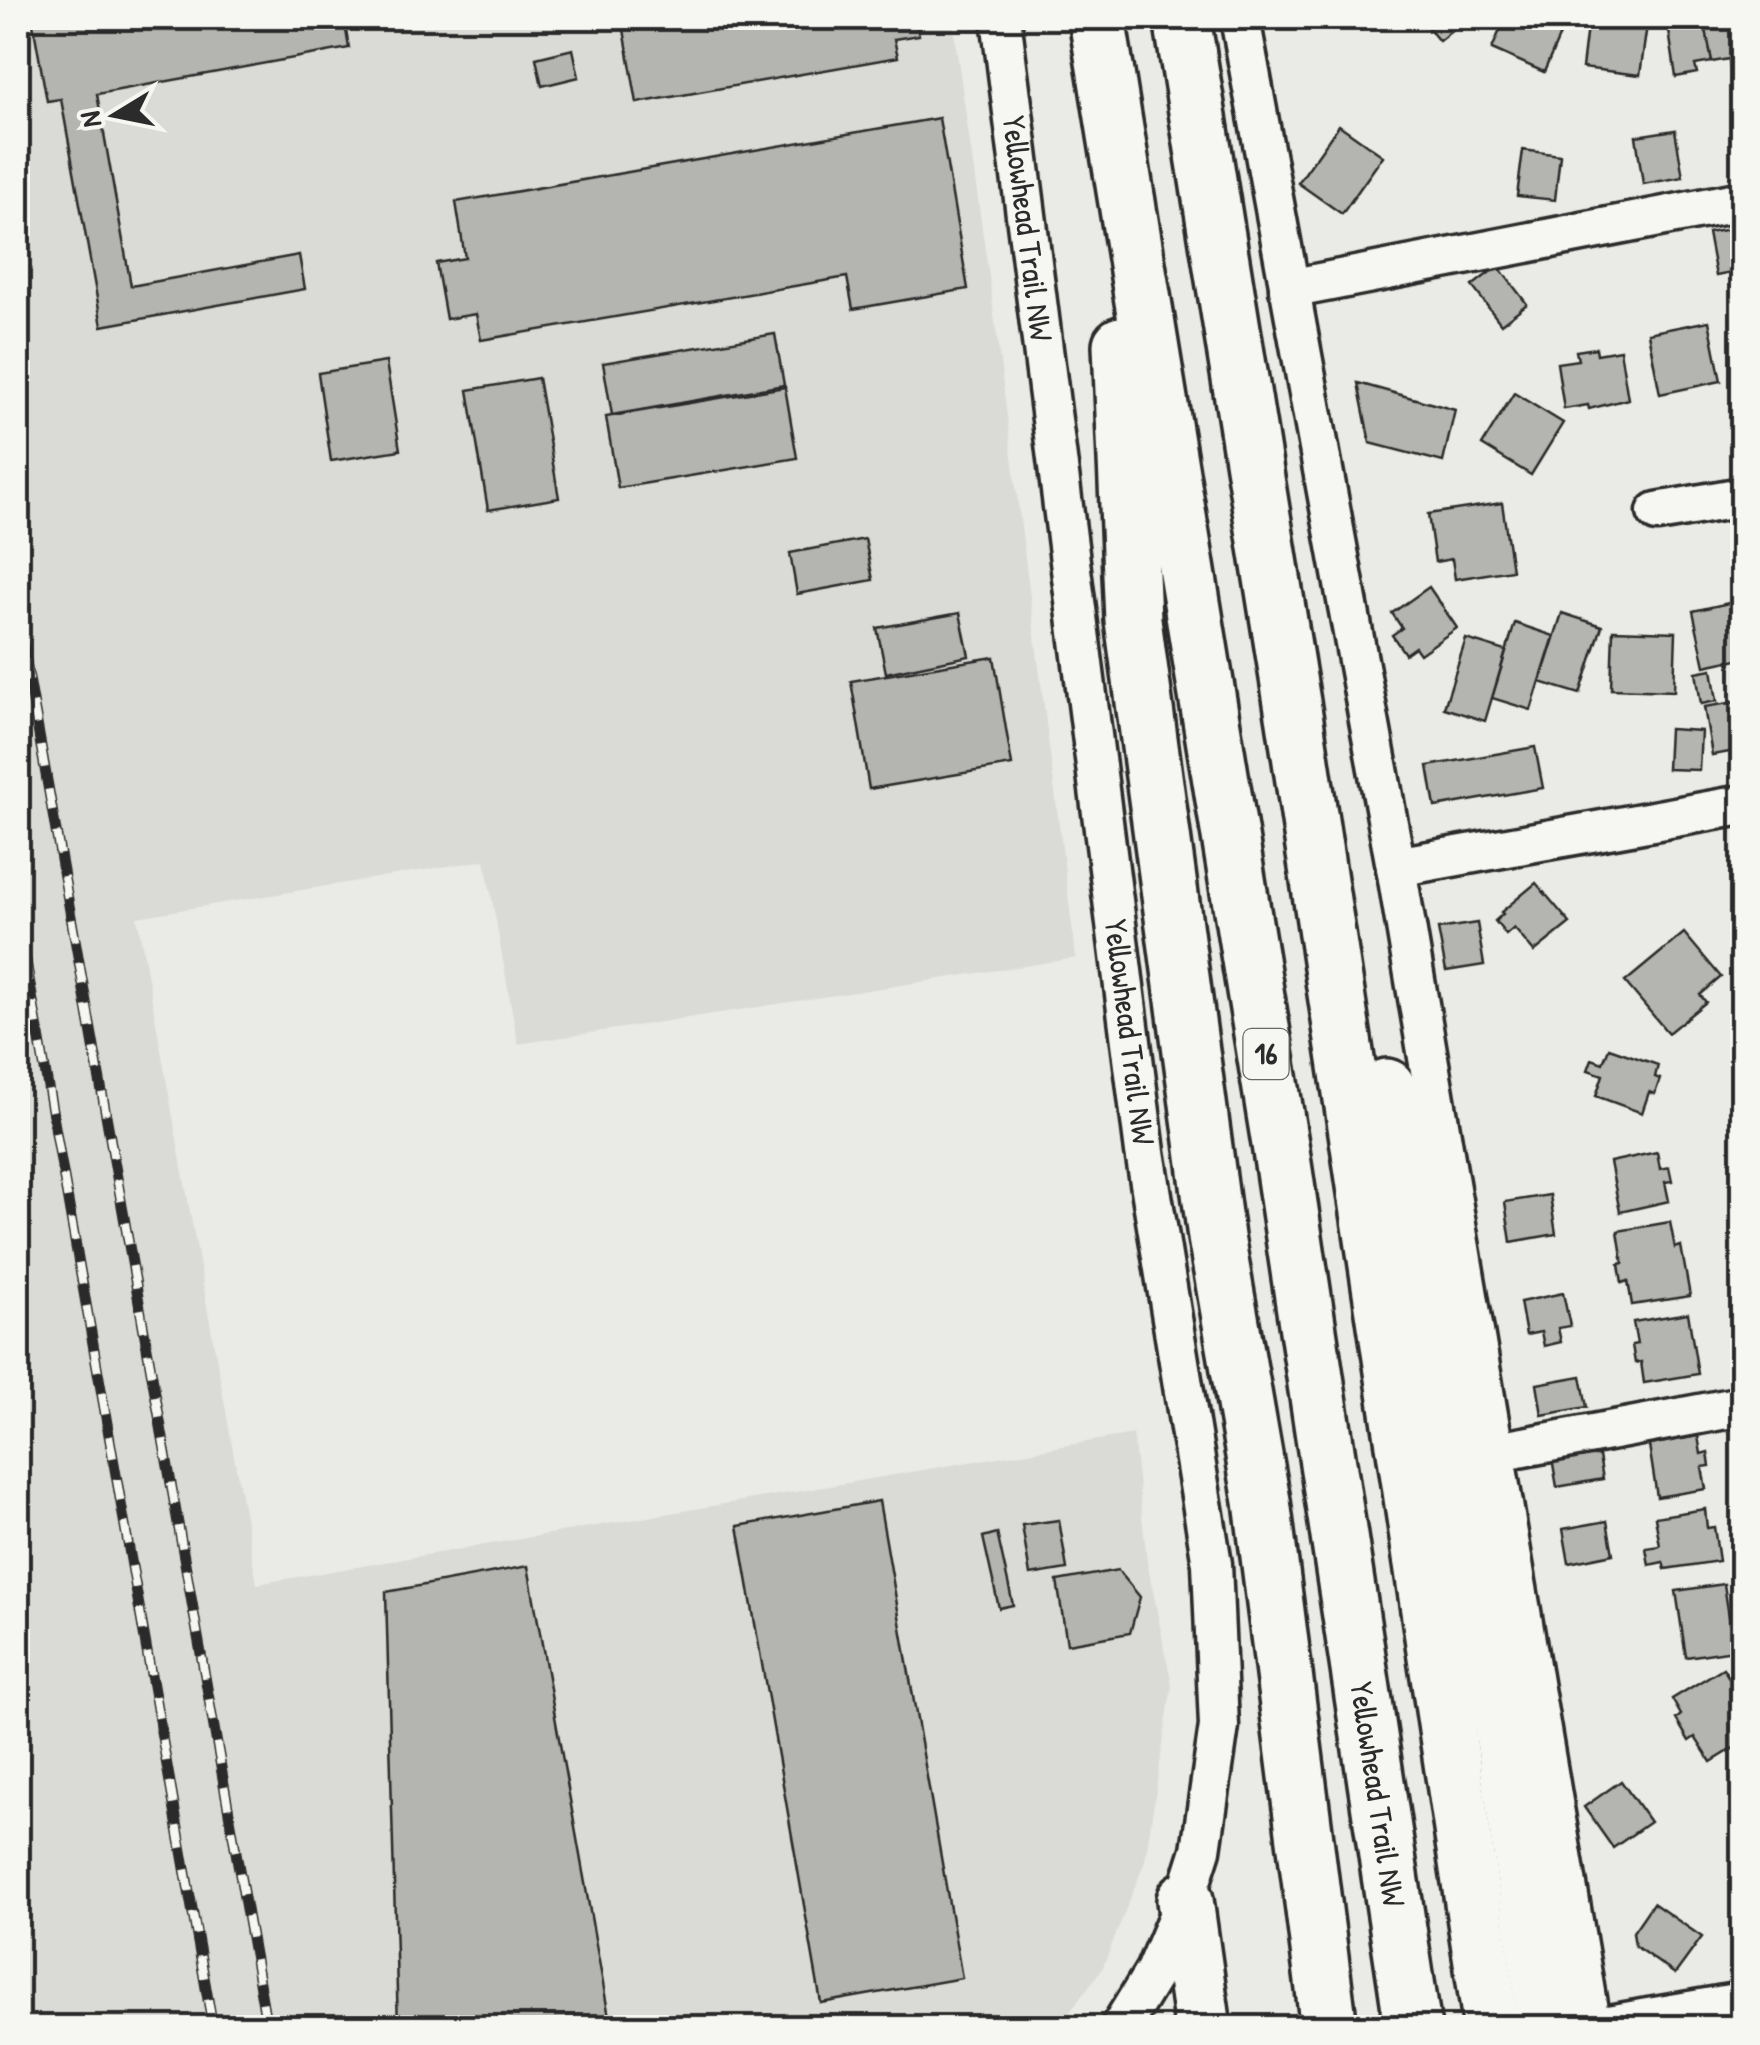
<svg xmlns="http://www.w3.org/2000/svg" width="1760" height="2045" font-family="'Patrick Hand',sans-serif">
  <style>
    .built { fill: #dadad6 }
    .building { fill: #b4b4b1; stroke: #2b2b2b; stroke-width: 2.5 }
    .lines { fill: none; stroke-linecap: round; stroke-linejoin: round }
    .minor-casing { stroke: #2b2b2b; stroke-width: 45 }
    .highway-casing { stroke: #2b2b2b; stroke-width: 62 }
    .minor { stroke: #f6f6f2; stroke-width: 38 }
    .highway { stroke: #f6f6f2; stroke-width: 55 }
    .rail-casing { stroke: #2b2b2b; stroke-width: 11 }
    .rail { stroke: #f6f6f2; stroke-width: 8; stroke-dasharray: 22; stroke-linecap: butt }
    .labels { text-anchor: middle; stroke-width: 8; stroke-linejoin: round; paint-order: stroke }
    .shield { fill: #f6f6f2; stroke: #686867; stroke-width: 2.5 }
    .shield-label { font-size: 30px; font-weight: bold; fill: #2b2b2b }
    .street-label { font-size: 32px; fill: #2b2b2b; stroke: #f6f6f2 }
  </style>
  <rect width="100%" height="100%" fill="#eaeae6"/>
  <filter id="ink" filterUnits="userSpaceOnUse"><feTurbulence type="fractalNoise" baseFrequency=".01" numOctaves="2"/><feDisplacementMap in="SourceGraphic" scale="20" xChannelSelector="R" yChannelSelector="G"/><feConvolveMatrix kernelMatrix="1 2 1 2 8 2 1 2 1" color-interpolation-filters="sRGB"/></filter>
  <g filter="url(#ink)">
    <!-- built -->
    <polygon class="built" points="18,18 952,18 991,291 1076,958 518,1044 485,860 137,917 257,1584 1133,1434 1147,1562 1172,1685 1145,1861 1103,1967 1059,2027 18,2027"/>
    <!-- building -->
    <g class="building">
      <polygon points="32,18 344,18 349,48 97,94 131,286 299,255 305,289 102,326 61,99 47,101"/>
      <polygon points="622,18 916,18 919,35 894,39 898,57 637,103"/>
      <polygon points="1420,18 1468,18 1439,41"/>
      <polygon points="1505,18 1547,18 1546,20 1563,28 1544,72 1492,49"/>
      <polygon points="1588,18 1647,25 1640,75 1582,68"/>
      <polygon points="1667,18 1704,18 1712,62 1695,65 1697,73 1676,77"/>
      <polygon points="1704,18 1742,18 1742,65 1730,67 1729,59 1712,62"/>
      <polygon points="573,49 579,77 542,86 536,58"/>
      <polygon points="939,118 968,289 853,309 847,277 481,340 476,314 446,319 436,263 465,258 456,202"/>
      <polygon points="1339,125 1383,156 1342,214 1298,183"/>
      <polygon points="1675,130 1683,177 1643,184 1636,136"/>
      <polygon points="1523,150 1560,155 1555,200 1517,196"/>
      <polygon points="1741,227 1742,271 1716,276 1708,233"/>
      <polygon points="1498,266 1527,304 1501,324 1472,286"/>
      <polygon points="1709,321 1721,381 1660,394 1648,333"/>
      <polygon points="775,334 784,385 612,415 603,363"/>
      <polygon points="1596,348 1597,354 1620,350 1628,399 1589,409 1588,405 1564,409 1557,363 1578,360 1576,351"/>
      <polygon points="386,362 400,450 331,461 318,373"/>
      <polygon points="538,378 559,498 488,510 468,390"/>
      <polygon points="1358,383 1455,410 1443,462 1370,443"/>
      <polygon points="785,387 797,458 618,488 606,417"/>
      <polygon points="1514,393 1563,423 1531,475 1482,445"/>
      <polygon points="1502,503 1512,570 1455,579 1452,559 1435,562 1428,514"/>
      <polygon points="865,539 873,580 797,594 790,553"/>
      <polygon points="1429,587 1457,628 1420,654 1415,647 1405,654 1392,635 1402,628 1392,613"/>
      <polygon points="1742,600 1742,658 1705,666 1693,611"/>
      <polygon points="960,613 969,656 886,673 877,628"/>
      <polygon points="1562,613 1602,626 1580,694 1540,682"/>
      <polygon points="1515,623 1554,636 1531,710 1492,698"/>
      <polygon points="1613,630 1676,632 1674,691 1611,689"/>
      <polygon points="1466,639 1506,651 1485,721 1444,708"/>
      <polygon points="994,657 1012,765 869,789 851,681"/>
      <polygon points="1712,669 1717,701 1701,704 1696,672"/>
      <polygon points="1742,701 1742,750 1712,755 1704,707"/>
      <polygon points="1669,729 1701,731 1699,770 1667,769"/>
      <polygon points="1535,747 1543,788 1435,807 1428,766"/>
      <polygon points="1536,883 1570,923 1534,952 1514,928 1506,935 1495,921 1503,914 1501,912"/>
      <polygon points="1477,923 1484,965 1446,971 1438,929"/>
      <polygon points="1684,933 1721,977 1700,995 1706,1002 1668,1033 1625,982"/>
      <polygon points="1742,945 1742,977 1733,949"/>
      <polygon points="1609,1048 1658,1065 1655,1077 1660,1079 1655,1094 1649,1092 1642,1113 1596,1096 1603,1075 1588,1070 1592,1059 1603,1063"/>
      <polygon points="1657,1152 1660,1169 1669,1167 1672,1181 1665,1182 1669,1201 1620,1212 1610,1162"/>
      <polygon points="1550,1195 1556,1234 1511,1242 1505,1202"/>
      <polygon points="1670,1222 1675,1248 1681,1246 1690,1296 1632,1305 1628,1281 1622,1283 1619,1264 1623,1263 1618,1231"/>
      <polygon points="1563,1293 1570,1326 1558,1328 1561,1342 1544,1346 1541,1332 1526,1335 1520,1302"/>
      <polygon points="1688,1313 1698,1374 1644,1383 1641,1362 1635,1363 1632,1345 1637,1344 1633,1322"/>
      <polygon points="1581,1376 1587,1407 1542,1415 1537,1384"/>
      <polygon points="1698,1436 1701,1454 1708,1452 1710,1466 1702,1467 1706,1489 1657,1497 1649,1445"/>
      <polygon points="1593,1451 1594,1456 1599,1456 1603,1479 1557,1487 1552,1458"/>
      <polygon points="879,1501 962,1978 821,2003 738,1526"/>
      <polygon points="1705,1509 1707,1528 1714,1527 1719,1561 1665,1569 1663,1562 1649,1565 1646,1548 1660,1546 1655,1517"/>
      <polygon points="1059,1520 1067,1569 1030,1575 1022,1525"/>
      <polygon points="1607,1521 1613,1554 1569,1563 1563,1529"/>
      <polygon points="997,1533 1013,1605 999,1608 983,1537"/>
      <polygon points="528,1566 611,2028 398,2028 386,1592"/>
      <polygon points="1118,1570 1140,1597 1130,1633 1067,1644 1057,1581"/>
      <polygon points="1724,1584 1734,1650 1686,1657 1676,1591"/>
      <polygon points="1723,1668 1742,1699 1742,1743 1711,1762 1695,1737 1689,1741 1676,1719 1681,1715 1672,1699"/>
      <polygon points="1621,1781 1650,1822 1613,1848 1584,1807"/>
      <polygon points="1653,1903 1702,1937 1675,1974 1635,1946 1633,1932"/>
    </g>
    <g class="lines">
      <defs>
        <g id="minor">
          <path id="s1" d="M1001,18L1145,1152L1212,1564L1219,1726L1201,1850L1185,1900L1155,1971L1120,2028"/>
          <polyline points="1240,18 1396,867 1591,2028 1742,2002"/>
          <polyline points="1289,289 1742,201"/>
          <polyline points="1657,512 1742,497"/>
          <polyline points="1396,867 1742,805"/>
          <polyline points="1497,1452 1742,1406"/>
        </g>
        <g id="highway">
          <path id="s2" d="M1097,18L1280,1144L1413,2028"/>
          <polyline points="1182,18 1295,721 1492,2028"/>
          <polyline points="1121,345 1133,620 1216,1237 1262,1501 1329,2028"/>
          <polyline points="1387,1087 1504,1740 1547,2028"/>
          <polyline points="1185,1900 1203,2028"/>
        </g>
      </defs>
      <!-- minor casing -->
      <use href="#minor" class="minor-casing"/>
      <!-- highway casing -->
      <use href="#highway" class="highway-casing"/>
      <!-- minor -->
      <use href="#minor" class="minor"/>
      <!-- highway -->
      <use href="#highway" class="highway"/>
      <defs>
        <g id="rail">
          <polyline points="18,616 267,2028"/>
          <polyline points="18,916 213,2028"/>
        </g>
      </defs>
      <!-- rail casing -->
      <use href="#rail" class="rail-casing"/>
      <!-- rail -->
      <use href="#rail" class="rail"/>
    </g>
  </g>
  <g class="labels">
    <!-- shield labels -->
    <rect class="shield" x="1243.5" y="1029" width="45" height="50" rx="8"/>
    <g class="shield-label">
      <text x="1266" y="1064">16</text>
    </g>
    <!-- street labels -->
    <g class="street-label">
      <text dy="11" stroke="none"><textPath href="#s1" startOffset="212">Yellowhead Trail NW</textPath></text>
      <text dy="11" stroke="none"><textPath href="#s1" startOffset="1022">Yellowhead Trail NW</textPath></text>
      <text dy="11" stroke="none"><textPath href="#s2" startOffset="1798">Yellowhead Trail NW</textPath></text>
    </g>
  </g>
  <!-- margin -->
  <rect width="1760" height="2045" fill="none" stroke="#f6f6f2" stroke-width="60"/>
  <rect x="30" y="30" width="1700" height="1985" fill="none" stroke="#2b2b2b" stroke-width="4" filter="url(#ink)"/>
  <!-- north arrow -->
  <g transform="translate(115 115) rotate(260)" stroke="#f6f6f2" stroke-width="8" paint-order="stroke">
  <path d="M0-8L18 38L0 25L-18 38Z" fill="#2b2b2b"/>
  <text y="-15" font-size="28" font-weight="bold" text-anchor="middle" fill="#2b2b2b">N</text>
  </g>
</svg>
